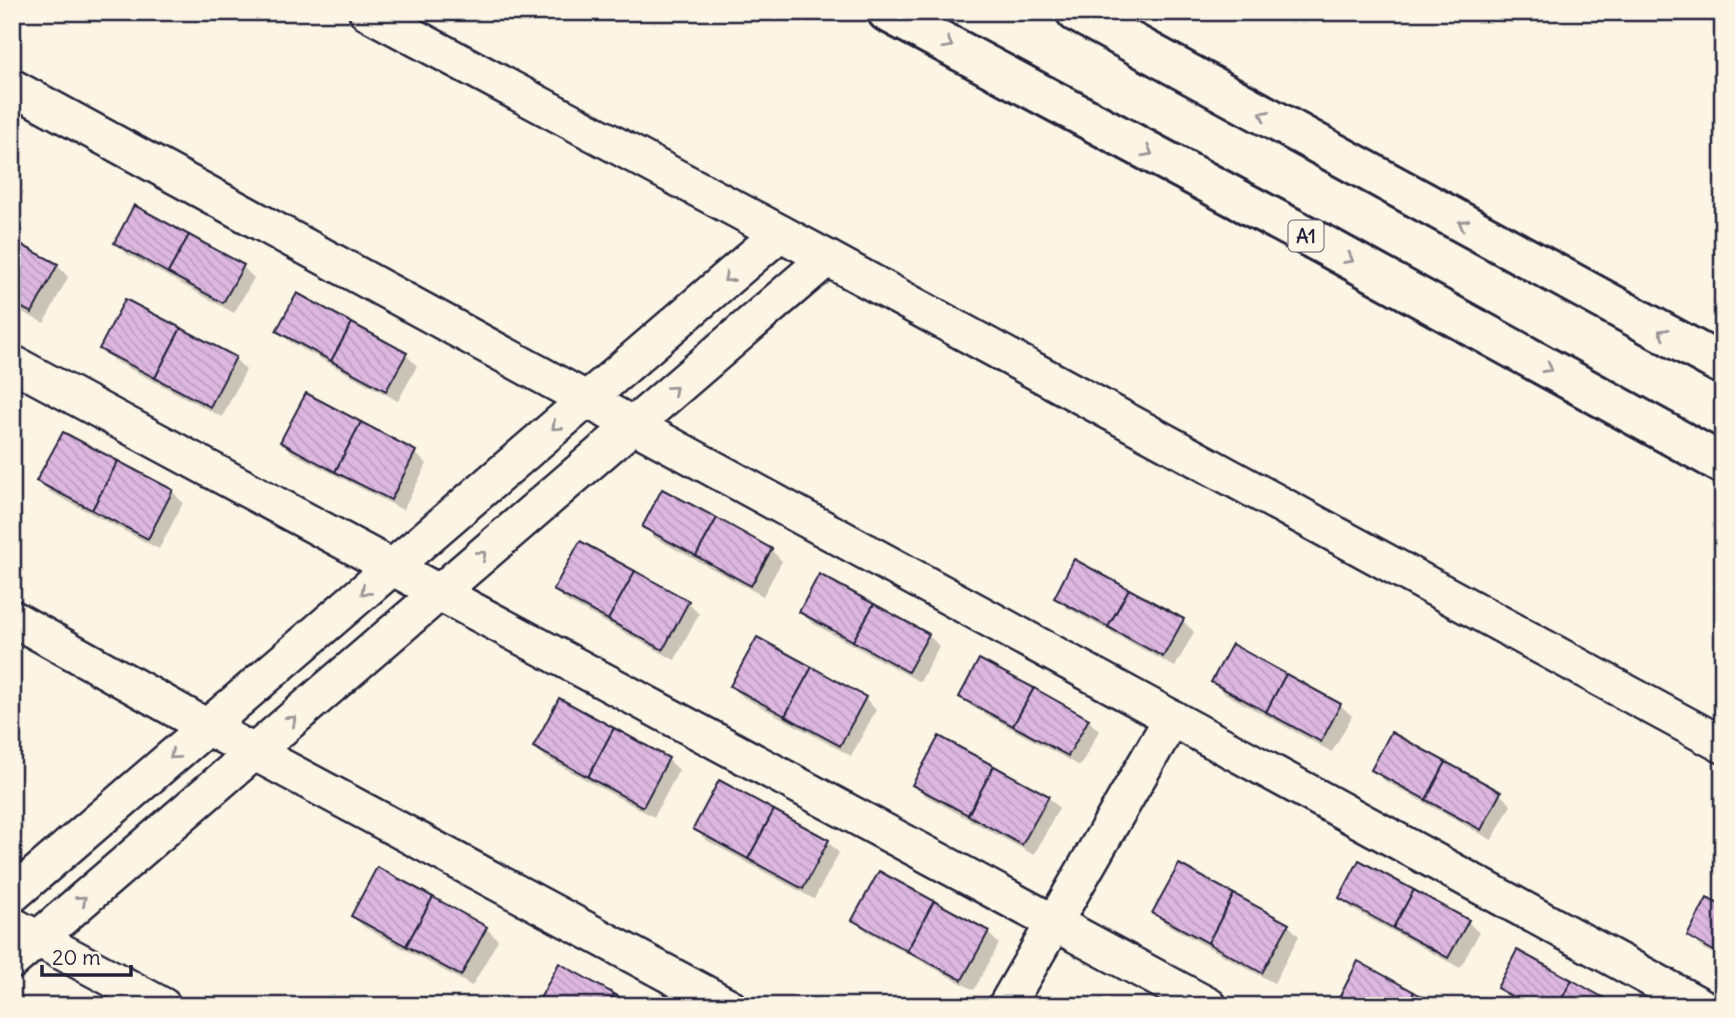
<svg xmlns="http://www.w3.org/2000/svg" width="1735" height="1018" font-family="Delius,sans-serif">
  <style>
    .shadow { fill: #0003 }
    .building { fill: url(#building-back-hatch); stroke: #22223b; stroke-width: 2 }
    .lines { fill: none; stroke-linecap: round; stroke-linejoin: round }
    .minor-casing { stroke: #22223b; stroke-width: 40 }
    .motorway-casing { stroke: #22223b; stroke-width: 44 }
    .minor { stroke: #fcf5e5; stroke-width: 35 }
    .motorway { stroke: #fcf5e5; stroke-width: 38 }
    .oneway { stroke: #9a9698 }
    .labels { text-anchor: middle; stroke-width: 7; stroke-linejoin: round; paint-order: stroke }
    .shield { fill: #fcf5e5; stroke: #63616e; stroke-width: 2 }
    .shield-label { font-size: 19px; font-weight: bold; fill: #22223b }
  </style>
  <defs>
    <pattern id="building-back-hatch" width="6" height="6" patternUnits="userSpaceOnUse" patternTransform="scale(1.75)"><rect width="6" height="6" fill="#ddb7e0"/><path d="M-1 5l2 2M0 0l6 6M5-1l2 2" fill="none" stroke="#bd9dc1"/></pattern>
  </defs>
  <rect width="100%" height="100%" fill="#fcf5e5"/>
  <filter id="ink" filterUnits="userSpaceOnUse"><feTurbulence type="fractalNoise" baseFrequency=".0143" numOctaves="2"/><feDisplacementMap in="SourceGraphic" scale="14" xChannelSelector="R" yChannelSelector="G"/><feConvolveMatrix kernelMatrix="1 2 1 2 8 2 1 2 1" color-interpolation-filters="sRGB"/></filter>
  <g filter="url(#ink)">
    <!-- shadow -->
    <g class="shadow">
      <polygon points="12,242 57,265 68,277 44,323 12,307"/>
      <polygon points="116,243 243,267 254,278 234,313 127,254"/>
      <polygon points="278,331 406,355 417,366 398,401 290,342"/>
      <polygon points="101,348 235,359 246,370 222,417 113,360"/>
      <polygon points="306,395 415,453 427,464 403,510 293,453 282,442"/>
      <polygon points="39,481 172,491 183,503 159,549 50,492"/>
      <polygon points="644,527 771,550 782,561 763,596 655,538"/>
      <polygon points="580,544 688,603 699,614 675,660 566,601 555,590"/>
      <polygon points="1056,597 1183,621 1194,632 1175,667 1067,608"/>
      <polygon points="801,612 928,635 939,646 920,682 812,623"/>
      <polygon points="1213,682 1340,705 1352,716 1332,752 1224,693"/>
      <polygon points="732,685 865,698 876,710 851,756 743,697"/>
      <polygon points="961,696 1088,720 1099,731 1080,766 972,707"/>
      <polygon points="1392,735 1500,794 1511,805 1492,840 1385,781 1373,770"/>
      <polygon points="535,746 668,759 679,770 654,817 546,758"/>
      <polygon points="915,785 1048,797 1059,808 1034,855 926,796"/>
      <polygon points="695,829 828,842 839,853 814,899 706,840"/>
      <polygon points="1360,862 1468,922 1479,933 1460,968 1352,909 1341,898"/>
      <polygon points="378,869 486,928 498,940 472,986 364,927 353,916"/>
      <polygon points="1723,909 1723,959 1700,947 1689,936"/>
      <polygon points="1154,913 1288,925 1299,936 1274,983 1166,924"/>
      <polygon points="854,920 988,933 999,944 974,990 866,931"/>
      <polygon points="1499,988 1615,1006 1522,1006 1510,999"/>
    </g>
    <!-- building -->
    <g class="building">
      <polygon points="134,205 189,235 168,273 114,243"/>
      <polygon points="189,235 244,265 223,303 168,273"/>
      <polygon points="12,240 58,264 32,313 12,303"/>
      <polygon points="297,293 352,323 331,361 276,331"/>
      <polygon points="125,299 181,328 155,378 99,349"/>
      <polygon points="352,323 407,353 386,391 331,361"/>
      <polygon points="181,328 236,357 210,407 155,378"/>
      <polygon points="306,393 361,422 335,472 280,442"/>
      <polygon points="361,422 416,451 391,500 335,472"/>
      <polygon points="63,432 118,461 92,510 36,481"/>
      <polygon points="118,461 173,490 148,539 92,510"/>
      <polygon points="662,489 717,518 696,556 642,527"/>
      <polygon points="717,518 772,549 751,586 696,556"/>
      <polygon points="580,541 635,571 608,620 553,590"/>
      <polygon points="1074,559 1129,589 1108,627 1054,598"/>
      <polygon points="635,571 689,601 663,650 608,620"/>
      <polygon points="819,574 874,604 853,641 799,612"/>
      <polygon points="1129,589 1184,619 1163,657 1108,627"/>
      <polygon points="874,604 929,634 908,672 853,641"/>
      <polygon points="757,637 812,667 785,716 730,686"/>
      <polygon points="1232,644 1286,674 1266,712 1211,682"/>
      <polygon points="979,659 1034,688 1013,726 959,697"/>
      <polygon points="812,667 866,697 840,746 785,716"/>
      <polygon points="1286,674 1341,704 1321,742 1266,712"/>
      <polygon points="1034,688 1089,719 1068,756 1013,726"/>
      <polygon points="559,698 614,728 588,777 533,747"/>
      <polygon points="614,728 669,758 643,807 588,777"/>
      <polygon points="1391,732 1446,762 1426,800 1371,770"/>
      <polygon points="939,736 994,766 968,815 912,785"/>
      <polygon points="1446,762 1501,792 1481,830 1426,800"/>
      <polygon points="994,766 1049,796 1022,845 968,815"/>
      <polygon points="719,780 774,810 748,859 693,829"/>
      <polygon points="774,810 829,840 803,889 748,859"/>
      <polygon points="1359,860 1414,890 1393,928 1339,898"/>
      <polygon points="1179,864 1234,894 1208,943 1152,913"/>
      <polygon points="377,867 433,897 406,946 351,916"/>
      <polygon points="879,871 934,901 907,951 852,920"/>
      <polygon points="1414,890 1469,920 1448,958 1393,928"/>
      <polygon points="1234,894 1289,924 1262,973 1208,943"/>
      <polygon points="433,897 487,927 461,976 406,946"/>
      <polygon points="1707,898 1723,906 1723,956 1687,936"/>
      <polygon points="934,901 989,931 962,980 907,951"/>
      <polygon points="1517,950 1572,980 1558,1006 1529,1006 1497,988"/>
      <polygon points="1358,961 1414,992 1406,1006 1335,1006"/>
      <polygon points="559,963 614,994 608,1006 536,1006"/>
      <polygon points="1572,980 1618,1006 1558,1006"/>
      <polygon points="1414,992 1439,1006 1406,1006"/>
      <polygon points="614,994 636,1006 608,1006"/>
    </g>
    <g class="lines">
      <defs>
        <g id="minor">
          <polyline points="367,12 827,258 1723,745"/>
          <polyline points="12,87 1701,1006"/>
          <polyline points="12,363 1209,1006"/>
          <polyline points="12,618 207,727 728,1006"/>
          <polyline points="12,895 780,233"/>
          <polyline points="12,925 163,1006"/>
          <polyline points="12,961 827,258"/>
          <polyline points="1006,1006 1172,718"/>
        </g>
        <g id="motorway">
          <polyline points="887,12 1324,245 1723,464"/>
          <polyline points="1076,12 1723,365"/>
        </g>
      </defs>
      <!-- minor casing -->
      <use href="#minor" class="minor-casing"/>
      <!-- motorway casing -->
      <use href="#motorway" class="motorway-casing"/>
      <!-- minor -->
      <use href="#minor" class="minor"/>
      <!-- motorway -->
      <use href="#motorway" class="motorway"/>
    </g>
    <!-- one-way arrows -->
    <defs><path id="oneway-chevron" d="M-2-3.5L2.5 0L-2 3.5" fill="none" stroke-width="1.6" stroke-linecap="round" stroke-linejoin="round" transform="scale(1.75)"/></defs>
    <g class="oneway">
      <use href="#oneway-chevron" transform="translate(948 44) rotate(28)"/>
      <use href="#oneway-chevron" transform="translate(1264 115) rotate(-151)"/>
      <use href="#oneway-chevron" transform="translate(1148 152) rotate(28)"/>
      <use href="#oneway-chevron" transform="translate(1463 224) rotate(-151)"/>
      <use href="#oneway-chevron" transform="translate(1349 259) rotate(29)"/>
      <use href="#oneway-chevron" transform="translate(728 278) rotate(139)"/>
      <use href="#oneway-chevron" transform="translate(1663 333) rotate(-151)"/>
      <use href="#oneway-chevron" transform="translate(1548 368) rotate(29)"/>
      <use href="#oneway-chevron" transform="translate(673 390) rotate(-41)"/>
      <use href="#oneway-chevron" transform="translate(556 426) rotate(139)"/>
      <use href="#oneway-chevron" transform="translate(482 555) rotate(-41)"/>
      <use href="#oneway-chevron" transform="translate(365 591) rotate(139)"/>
      <use href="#oneway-chevron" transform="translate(292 720) rotate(-41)"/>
      <use href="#oneway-chevron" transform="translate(174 755) rotate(139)"/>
      <use href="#oneway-chevron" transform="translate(82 900) rotate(-41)"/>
    </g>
  </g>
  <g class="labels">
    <!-- shield labels -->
    <rect class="shield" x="1288.5" y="220.5" width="35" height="31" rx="5"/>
    <g class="shield-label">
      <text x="1306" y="243">A1</text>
    </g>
  </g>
  <!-- margin -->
  <rect width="1735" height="1018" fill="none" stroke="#fcf5e5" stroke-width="42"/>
  <rect x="21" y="21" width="1693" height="976" fill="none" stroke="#22223b" stroke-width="2.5" filter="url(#ink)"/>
  <!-- scale -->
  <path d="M42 965v10h89v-10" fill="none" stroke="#22223b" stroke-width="3.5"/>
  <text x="52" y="965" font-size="21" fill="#22223b" stroke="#fcf5e5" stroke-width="5" paint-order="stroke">20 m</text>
</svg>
